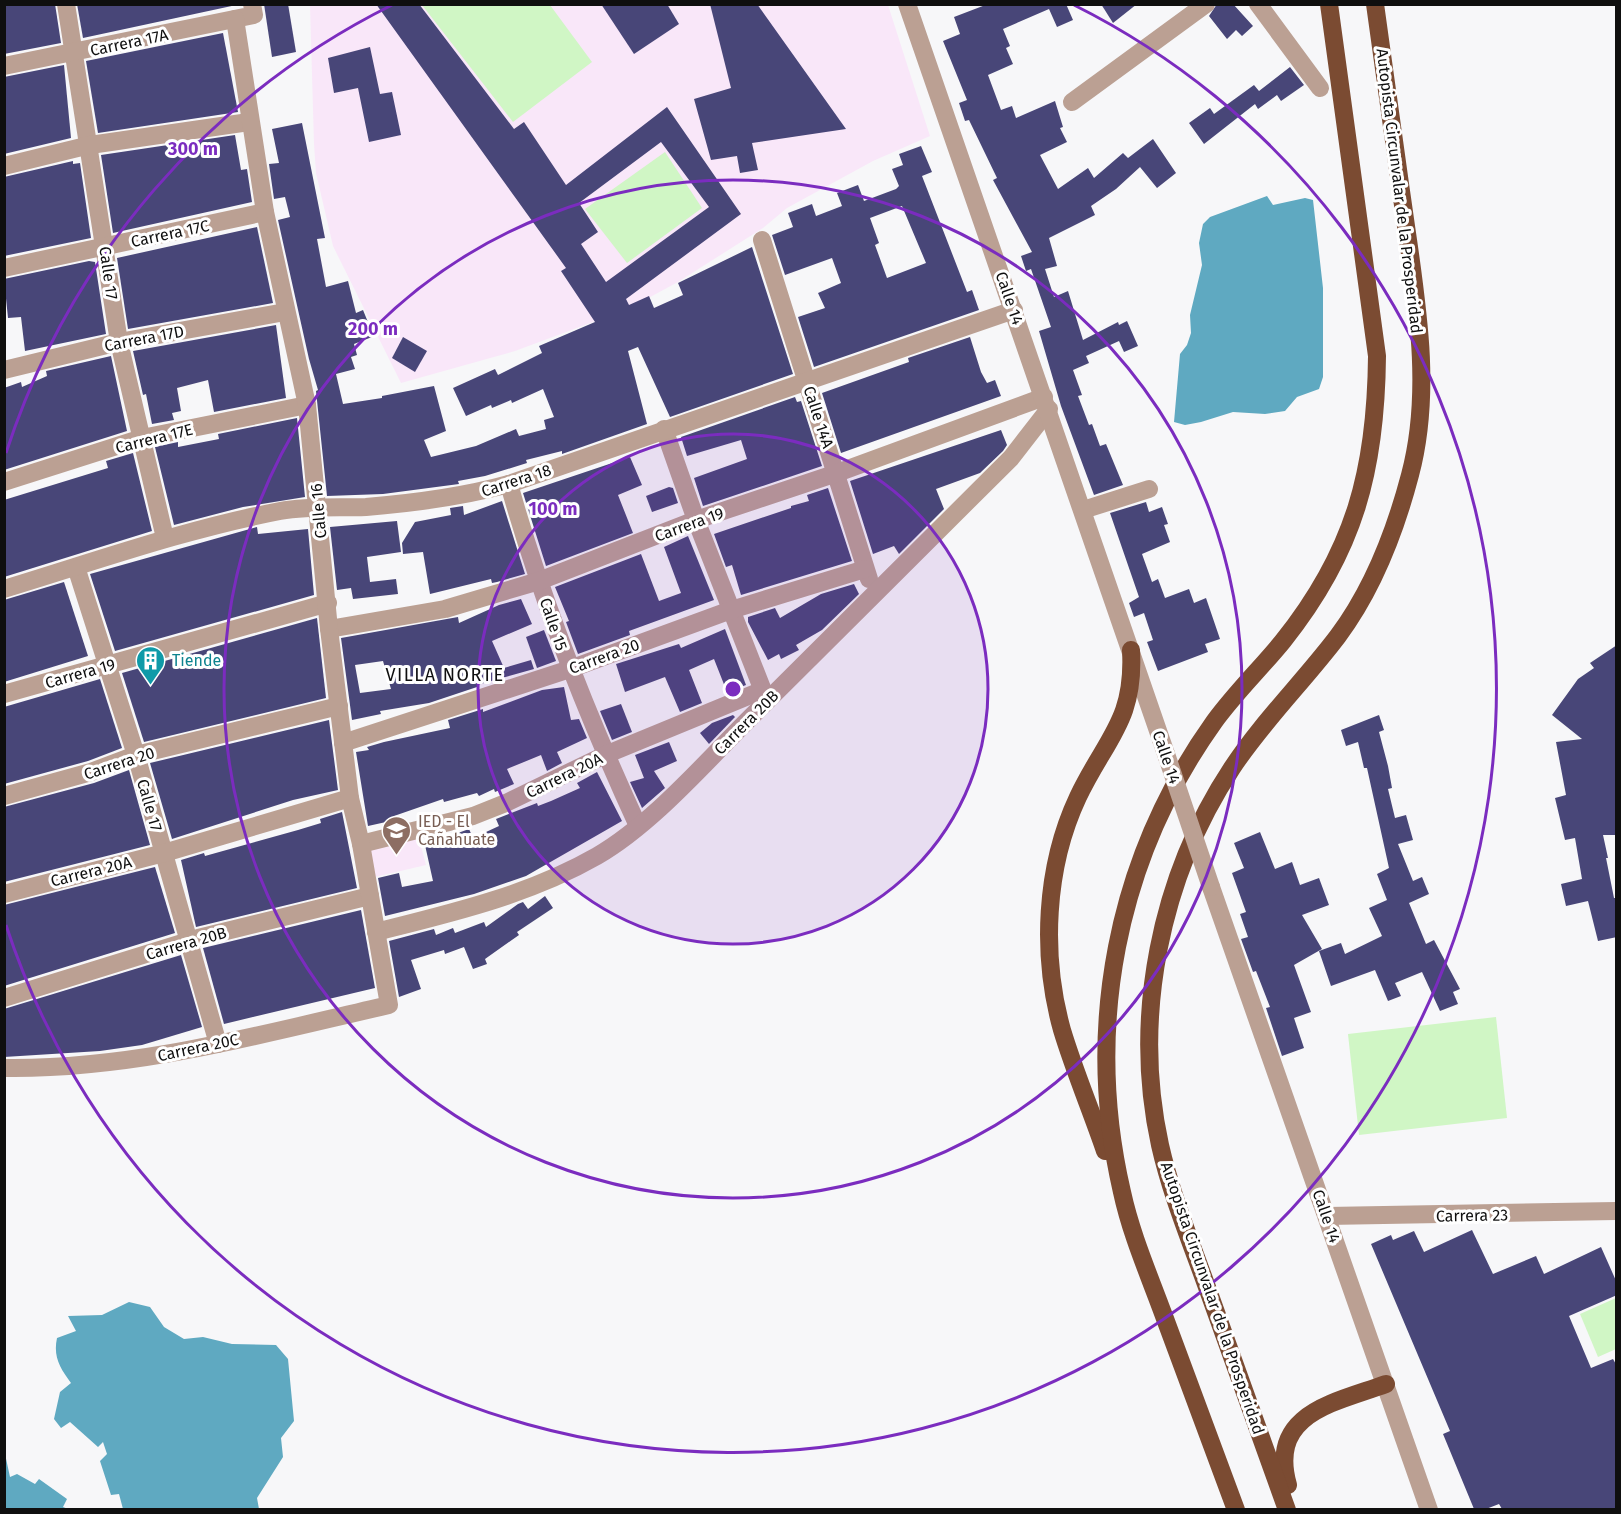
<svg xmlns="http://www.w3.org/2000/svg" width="1621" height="1514" font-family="'Fira Sans',sans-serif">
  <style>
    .education { fill: #f9e7f9 }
    .green { fill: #d0f6c5 }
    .water { fill: #5fa9c1 }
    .building { fill: #484678; fill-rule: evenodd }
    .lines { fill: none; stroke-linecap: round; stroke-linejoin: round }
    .minor { stroke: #bba093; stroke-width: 18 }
    .tertiary { stroke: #bba093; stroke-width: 18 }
    .trunk { stroke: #7b4b32; stroke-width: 18 }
    .tertiary-bridge { stroke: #bba093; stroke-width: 18 }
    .ring { fill: none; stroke: #7b2cbf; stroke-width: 3 }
    .labels { text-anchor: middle; stroke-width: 6; stroke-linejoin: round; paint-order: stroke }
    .street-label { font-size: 16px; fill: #0f0f0f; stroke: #fff }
    .culture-label { font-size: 16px; fill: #0d838f; stroke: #fff; text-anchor: start }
    .education-label { font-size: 16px; fill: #785e54; stroke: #fff; text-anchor: start }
    .neighbourhood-label { font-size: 18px; letter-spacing: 1.5px; fill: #0f0f0f; stroke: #fff }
    .centre { fill: #7b2cbf; stroke: #fff; stroke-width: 3 }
    .ring-label { font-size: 18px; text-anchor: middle; font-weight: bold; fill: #7b2cbf; stroke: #fff; stroke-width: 6; stroke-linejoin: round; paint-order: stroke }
  </style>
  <rect width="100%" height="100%" fill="#f7f7f9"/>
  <!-- education -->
  <g class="education">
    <polygon points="310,5 888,5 930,136 873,161 787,208 763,228 678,282 628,309 515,351 401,383 333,246 316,173 314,144"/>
    <polygon points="418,835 426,865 375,877 367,847"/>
  </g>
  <!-- green -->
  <g class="green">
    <polygon points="422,5 550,5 592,62 513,122"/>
    <polygon points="665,152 702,208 627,263 585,209"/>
    <polygon points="1496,1017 1507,1118 1359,1135 1348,1034"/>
    <polygon points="1616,1298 1616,1349 1598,1357 1580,1314"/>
  </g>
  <!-- water -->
  <g class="water">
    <polygon points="1267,196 1273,205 1305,198 1313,200 1323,288 1323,377 1319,389 1297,397 1285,411 1265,414 1233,412 1201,422 1185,425 1174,422 1180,354 1187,345 1191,333 1190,315 1202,265 1199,243 1203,224 1210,217"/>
    <path d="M129,1302L150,1307L164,1327L184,1339L203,1337L232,1344L276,1345L288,1359L294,1421L281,1438L283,1457L257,1498L259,1509H123L119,1494L111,1495L100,1461L107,1454L103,1442L98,1447L70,1422L61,1428L54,1419L60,1392L71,1383C60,1368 53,1357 57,1338L76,1331L68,1316L102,1315Z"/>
    <polygon points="5,1454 10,1477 17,1474 35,1484 39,1479 67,1499 63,1507 68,1509 5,1509"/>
  </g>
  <!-- building -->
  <g class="building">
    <polygon points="4,4 55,4 61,43 4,54"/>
    <polygon points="77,4 241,4 83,38"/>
    <polygon points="264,4 288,4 296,52 272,57"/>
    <path d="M376,4H419L514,129L524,122L566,185L667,107L741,214L626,299L629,305L649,296L654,308L683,295L678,283L752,247L793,374L670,417L638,347L628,351L647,424L562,454V451L526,460L527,463L485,476L458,481L459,484L383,494L327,496L316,391L318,390L309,359L278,220L290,217L285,197L274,199L269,164L279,163L272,129L302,123L325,238L317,239L326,287L348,281L356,313L363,310L372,332V337L354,344L357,355L351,357L355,369L336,374L343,404L382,398V396L434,386L446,431L424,440L431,457L476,446L516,429L519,436L546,429L544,420L554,417L543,389L512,403L511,400L492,408L491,405L466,416L453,388L495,369L498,375L542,353L539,346L595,322L561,271L566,268ZM661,142L709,207L606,282L581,244L598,232L579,203Z"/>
    <polygon points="601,4 667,4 679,24 634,54"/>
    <polygon points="710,4 757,4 846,129 752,143 758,170 740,173 737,156 711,160 694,99 731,88"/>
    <polygon points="988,4 1066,4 1073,20 1057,27 1049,9 1003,29 1010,46 1006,48 1013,64 988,75 1001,110 1012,106 1016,118 1055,101 1063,127 1060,128 1067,142 1040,155 1058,189 1088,168 1094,178 1123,153 1128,158 1153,139 1176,173 1157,188 1140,167 1116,189 1091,206 1095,215 1049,238 1057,266 1045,269 1054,297 1068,291 1083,340 1118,322 1119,325 1127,321 1138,346 1124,352 1119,341 1086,356 1089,363 1073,370 1082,395 1078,396 1089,425 1092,424 1100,446 1106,444 1123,485 1094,495 1061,406 1039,331 1051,327 1031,269 1026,271 1021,256 1032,252 993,180 997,178 969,120 965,121 959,103 967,100 943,41 960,34 954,17"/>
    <polygon points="1101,4 1137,4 1113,23"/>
    <polygon points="1217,4 1233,4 1253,26 1242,36 1236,30 1227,39 1209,16"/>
    <polygon points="223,33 238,112 98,133 86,61"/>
    <polygon points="370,47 380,94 392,92 401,135 369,142 358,88 334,93 328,58"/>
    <polygon points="64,65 71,138 4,154 4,77"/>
    <polygon points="1290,67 1304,85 1281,101 1277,95 1258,109 1255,104 1204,144 1189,123 1210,108 1214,114 1254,85 1259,91"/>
    <polygon points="235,135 241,170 247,169 252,202 113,233 101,155"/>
    <path d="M921,146L932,172L922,176L967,292L972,290L979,310L814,367L798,317L825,308L818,293L841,283L832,258L785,275L772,235L793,227L788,213L812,204L816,216L842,206L837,193L858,185L864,201L896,189L899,186L892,169L903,165L899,154ZM902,206L926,263L887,278L875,245L879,243L870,218Z"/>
    <polygon points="73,161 73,164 80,163 91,238 4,256 4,177"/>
    <polygon points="257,227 273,303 128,329 117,258"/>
    <polygon points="89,261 95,262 106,334 25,351 21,317 8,318 4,279"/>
    <polygon points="276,325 286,398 214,412 208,380 177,388 181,411 172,413 174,420 152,424 146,394 143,395 133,351"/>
    <polygon points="403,337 427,351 415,372 392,358"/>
    <polygon points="970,337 981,372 987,383 995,380 1001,396 841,453 822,393 909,362 908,358"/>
    <polygon points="111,356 127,431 4,470 4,388 21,382 22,387 47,376 46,371"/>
    <polygon points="795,397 797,402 801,401 822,466 703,506 694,478 747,459 741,440 687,456 681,437"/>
    <polygon points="297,418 305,497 243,507 174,525 155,447 178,442 178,447 219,439 218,434"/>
    <polygon points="1001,430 1007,445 1003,451 980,473 936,489 944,509 899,554 894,546 873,554 850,481"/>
    <polygon points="133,453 152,531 4,577 4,500 108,468 106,461"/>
    <polygon points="630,457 642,485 618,495 633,533 546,566 523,493"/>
    <polygon points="669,487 673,488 678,503 652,512 646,496"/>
    <polygon points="828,488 852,561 741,595 732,565 726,567 714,534 791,508 791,506 809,501 807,495"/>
    <polygon points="502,501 525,574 497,582 492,583 491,579 430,594 423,552 403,554 402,543 415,522 451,515 450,508 463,506 464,515"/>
    <polygon points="1146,502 1149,512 1162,507 1168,524 1164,525 1170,542 1142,554 1152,582 1158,579 1165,598 1189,589 1194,603 1206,598 1220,639 1205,644 1208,652 1158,671 1147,642 1153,640 1144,613 1134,617 1129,603 1139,597 1110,513"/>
    <polygon points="397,521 401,552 367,557 370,582 396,579 398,594 353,599 351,588 337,590 330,527"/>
    <polygon points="257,527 258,534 308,529 314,595 115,651 90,574"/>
    <polygon points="688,536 714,600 629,631 630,635 578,654 566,622 569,621 555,587 641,554 659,601 681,593 664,547"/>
    <polygon points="64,582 88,656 4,682 4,600"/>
    <polygon points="854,584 859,594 822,630 796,645 799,650 781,659 779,654 768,660 748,622 748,617 775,608 780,618 821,594"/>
    <path d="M521,599L532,624L492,641L504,668L531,660L534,669L477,685V687L429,703L380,711L381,714L352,720L341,638L458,617L459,623L499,605ZM383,661L391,689L360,693L355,665Z"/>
    <polygon points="317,618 326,698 144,742 122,673"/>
    <polygon points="725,629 746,685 727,692 714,659 689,670 702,703 680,712 665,677 625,692 616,664 679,644 681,648"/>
    <polygon points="544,630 556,661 537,668 526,637"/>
    <polygon points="1617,645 1617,835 1603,835 1608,858 1606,858 1614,898 1617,898 1617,937 1598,941 1588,901 1566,906 1561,884 1582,879 1575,838 1565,840 1555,798 1566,795 1556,742 1582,739 1552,715 1578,679 1594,668 1590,663"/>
    <polygon points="100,679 122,748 88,761 4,784 4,707"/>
    <polygon points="564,687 571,720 579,719 587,738 557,752 562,763 547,771 541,755 507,769 514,784 495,792 494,789 479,796 477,793 444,802 443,799 394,816 395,820 368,826 356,752 369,750 367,747 384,742 450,728 448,720 483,709 483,712 542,690"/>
    <polygon points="621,704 632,732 612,740 600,711"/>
    <polygon points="733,715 735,717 709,744 700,733 712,723"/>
    <polygon points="1379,715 1384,730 1379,732 1388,766 1392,788 1388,789 1395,818 1406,815 1413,840 1398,844 1413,881 1422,877 1429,894 1409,903 1426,944 1434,940 1460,989 1453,992 1458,1004 1440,1011 1422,972 1395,983 1401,996 1388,1001 1375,970 1331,986 1319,951 1341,943 1345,954 1382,936 1369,908 1387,900 1377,874 1389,868 1367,768 1364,768 1358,742 1346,746 1341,730"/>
    <polygon points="329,720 338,790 293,800 172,839 150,763"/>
    <polygon points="669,742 677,761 654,771 665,788 642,808 630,782 644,778 635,755"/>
    <polygon points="129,770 150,845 4,882 4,807 94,783"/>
    <polygon points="597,772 622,821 526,876 474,894 385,916 378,878 399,873 402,887 433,881 425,845 469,829 473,838 499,826 496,819 537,803 538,806 551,801 580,788 577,783"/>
    <polygon points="342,812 357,888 196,927 181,860 204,853 205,856 298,830 321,823 320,819"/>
    <polygon points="1260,832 1275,869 1292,862 1300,885 1319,878 1329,905 1302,915 1322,949 1294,965 1311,1012 1294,1018 1304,1048 1282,1056 1266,1008 1270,1007 1256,971 1253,972 1241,939 1248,937 1240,914 1246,912 1232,873 1244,868 1234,843"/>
    <polygon points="155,867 175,933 4,986 4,905"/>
    <polygon points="545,896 553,908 517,932 519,935 485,959 487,964 473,969 464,947 445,954 444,950 411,960 421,989 399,997 389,941 434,929 436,935 453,928 455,933 484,922 486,927 518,904 523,902 528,909"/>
    <polygon points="361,910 375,988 224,1024 203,948"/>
    <polygon points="181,955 202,1027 142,1045 100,1051 4,1057 4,1009"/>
    <polygon points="1472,1230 1493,1274 1536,1256 1544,1274 1601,1247 1617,1283 1617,1295 1569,1316 1591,1368 1613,1359 1617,1366 1617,1509 1502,1509 1499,1504 1486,1509 1474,1509 1443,1434 1450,1431 1371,1244 1391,1235 1393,1240 1414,1231 1424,1252"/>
  </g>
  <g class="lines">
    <!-- minor -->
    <g class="minor">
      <polyline points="66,4 119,342 165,538"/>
      <polyline points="1258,4 1320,88"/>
      <polyline points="4,66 254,15 252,4"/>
      <polyline points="1072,102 1206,4"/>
      <polyline points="4,166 90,145 249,122"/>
      <polyline points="762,240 869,579"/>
      <polyline points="4,268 265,212"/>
      <polyline points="4,370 119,342 285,312"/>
      <polyline points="664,429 696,520 767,701"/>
      <polyline points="4,482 142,438 307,405"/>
      <path d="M509,484C542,602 587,715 638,826"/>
      <polyline points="1083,510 1149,489"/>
      <polyline points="76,567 136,755 218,1044"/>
      <path d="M4,589C96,561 186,529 280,511C309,506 336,508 366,507C415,503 462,497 509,484L1014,310"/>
      <polyline points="329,629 445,609 539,581 696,520 837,473 1044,397"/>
      <polyline points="4,694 328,603"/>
      <polyline points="343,743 570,669 731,610 865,569"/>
      <polyline points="4,796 91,772 136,755 339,706"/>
      <polyline points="361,844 473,816 508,802 605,755 763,690"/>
      <polyline points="4,894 164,853 350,798"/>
      <path d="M376,932C452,913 529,895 597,856C654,823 708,759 755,713C840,628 926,543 1011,458L1049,409"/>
      <polyline points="4,998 198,938 370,896"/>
      <path d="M4,1068C135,1070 262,1034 389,1005L361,844L350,798L329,629L307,405L265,212L235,19"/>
      <polyline points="1327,1216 1616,1211"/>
    </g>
    <!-- tertiary -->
    <g class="tertiary">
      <polyline points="907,4 1166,754"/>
      <polyline points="1211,887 1429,1510"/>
    </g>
    <!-- trunk -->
    <g class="trunk">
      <path d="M1105,1151C1091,1110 1074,1070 1062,1030C1041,955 1045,867 1078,797C1106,738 1135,721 1131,650"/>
      <path d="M1288,1485C1268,1413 1334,1403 1386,1384"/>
      <path d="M1236,1510C1212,1445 1188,1380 1164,1316C1149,1275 1131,1234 1122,1192C1084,1028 1116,859 1214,722C1235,693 1261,668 1283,641C1355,551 1376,469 1377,356L1329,4"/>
      <path d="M1287,1510C1261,1436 1234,1363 1208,1290C1191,1242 1171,1194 1160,1145C1132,1017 1160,877 1232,768C1263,721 1304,681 1338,636C1373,589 1395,532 1410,475C1433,389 1416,298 1404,212C1394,143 1385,74 1375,4"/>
    </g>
    <!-- tertiary-bridge -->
    <polyline class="tertiary-bridge" points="1166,754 1211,887"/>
  </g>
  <!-- distance rings -->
  <circle cx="733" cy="689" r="255" fill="#7b2cbf" fill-opacity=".12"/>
  <g class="ring">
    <circle cx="733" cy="689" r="255"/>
    <circle cx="733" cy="689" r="509"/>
    <path d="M6 453A764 764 0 0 1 392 5M1074 5A764 764 0 1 1 6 925"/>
  </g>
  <!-- icons -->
  <defs>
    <symbol id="building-pin" viewBox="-11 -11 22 30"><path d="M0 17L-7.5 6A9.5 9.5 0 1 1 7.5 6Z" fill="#0f9aa8" stroke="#fff"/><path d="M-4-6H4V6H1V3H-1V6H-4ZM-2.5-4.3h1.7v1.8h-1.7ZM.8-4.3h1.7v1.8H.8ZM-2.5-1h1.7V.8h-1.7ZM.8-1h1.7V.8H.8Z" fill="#fff"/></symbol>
    <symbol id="school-pin" viewBox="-11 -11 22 30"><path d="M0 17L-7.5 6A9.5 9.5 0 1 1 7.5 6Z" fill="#8d6e63" stroke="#fff"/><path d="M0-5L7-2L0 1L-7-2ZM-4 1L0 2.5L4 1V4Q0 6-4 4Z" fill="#fff"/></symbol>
  </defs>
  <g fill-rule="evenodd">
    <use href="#building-pin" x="134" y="644" width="33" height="45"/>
    <use href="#school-pin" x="380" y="814" width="33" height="45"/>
  </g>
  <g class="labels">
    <!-- street labels -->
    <g class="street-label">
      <text transform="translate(129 42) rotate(-12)" y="6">Carrera 17A</text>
      <text transform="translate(1400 191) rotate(83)" y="6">Autopista Circunvalar de la Prosperidad</text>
      <text transform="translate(170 233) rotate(-12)" y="6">Carrera 17C</text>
      <text transform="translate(109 273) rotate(82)" y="6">Calle 17</text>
      <text transform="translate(1010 298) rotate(71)" y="6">Calle 14</text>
      <text transform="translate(144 338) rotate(-11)" y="6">Carrera 17D</text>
      <text transform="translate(819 417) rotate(72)" y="6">Calle 14A</text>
      <text transform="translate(154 438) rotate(-14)" y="6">Carrera 17E</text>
      <text transform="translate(516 480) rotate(-18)" y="6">Carrera 18</text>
      <text transform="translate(318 511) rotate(-95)" y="6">Calle 16</text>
      <text transform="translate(689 524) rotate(-20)" y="6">Carrera 19</text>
      <text transform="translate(554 624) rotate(71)" y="6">Calle 15</text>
      <text transform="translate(604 656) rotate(-20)" y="6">Carrera 20</text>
      <text transform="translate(80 673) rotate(-16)" y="6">Carrera 19</text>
      <text transform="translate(746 722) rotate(-45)" y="6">Carrera 20B</text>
      <text transform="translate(1167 757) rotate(71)" y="6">Calle 14</text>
      <text transform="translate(119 763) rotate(-18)" y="6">Carrera 20</text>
      <text transform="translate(564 775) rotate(-26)" y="6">Carrera 20A</text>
      <text transform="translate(150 805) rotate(74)" y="6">Calle 17</text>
      <text transform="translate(91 871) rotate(-14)" y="6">Carrera 20A</text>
      <text transform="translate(186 943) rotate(-16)" y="6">Carrera 20B</text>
      <text transform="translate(198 1047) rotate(-12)" y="6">Carrera 20C</text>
      <text transform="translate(1472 1215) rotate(-1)" y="6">Carrera 23</text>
      <text transform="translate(1327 1216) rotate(71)" y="6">Calle 14</text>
      <text transform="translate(1213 1298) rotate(71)" y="6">Autopista Circunvalar de la Prosperidad</text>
    </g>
    <!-- culture labels -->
    <g class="culture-label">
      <text x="172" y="666">Tiende</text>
    </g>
    <!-- education labels -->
    <g class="education-label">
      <text x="418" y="827">IED - El<tspan x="418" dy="18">Cañahuate</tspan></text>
    </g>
    <!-- neighbourhood labels -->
    <g class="neighbourhood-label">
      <text x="445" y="681">VILLA NORTE</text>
    </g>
  </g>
  <circle cx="733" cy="689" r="9" class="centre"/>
  <g class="ring-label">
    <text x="193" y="155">300 m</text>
    <text x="373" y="335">200 m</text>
    <text x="553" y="515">100 m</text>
  </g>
  <!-- border -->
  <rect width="1621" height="1514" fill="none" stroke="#0f0f0f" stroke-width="12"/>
</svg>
